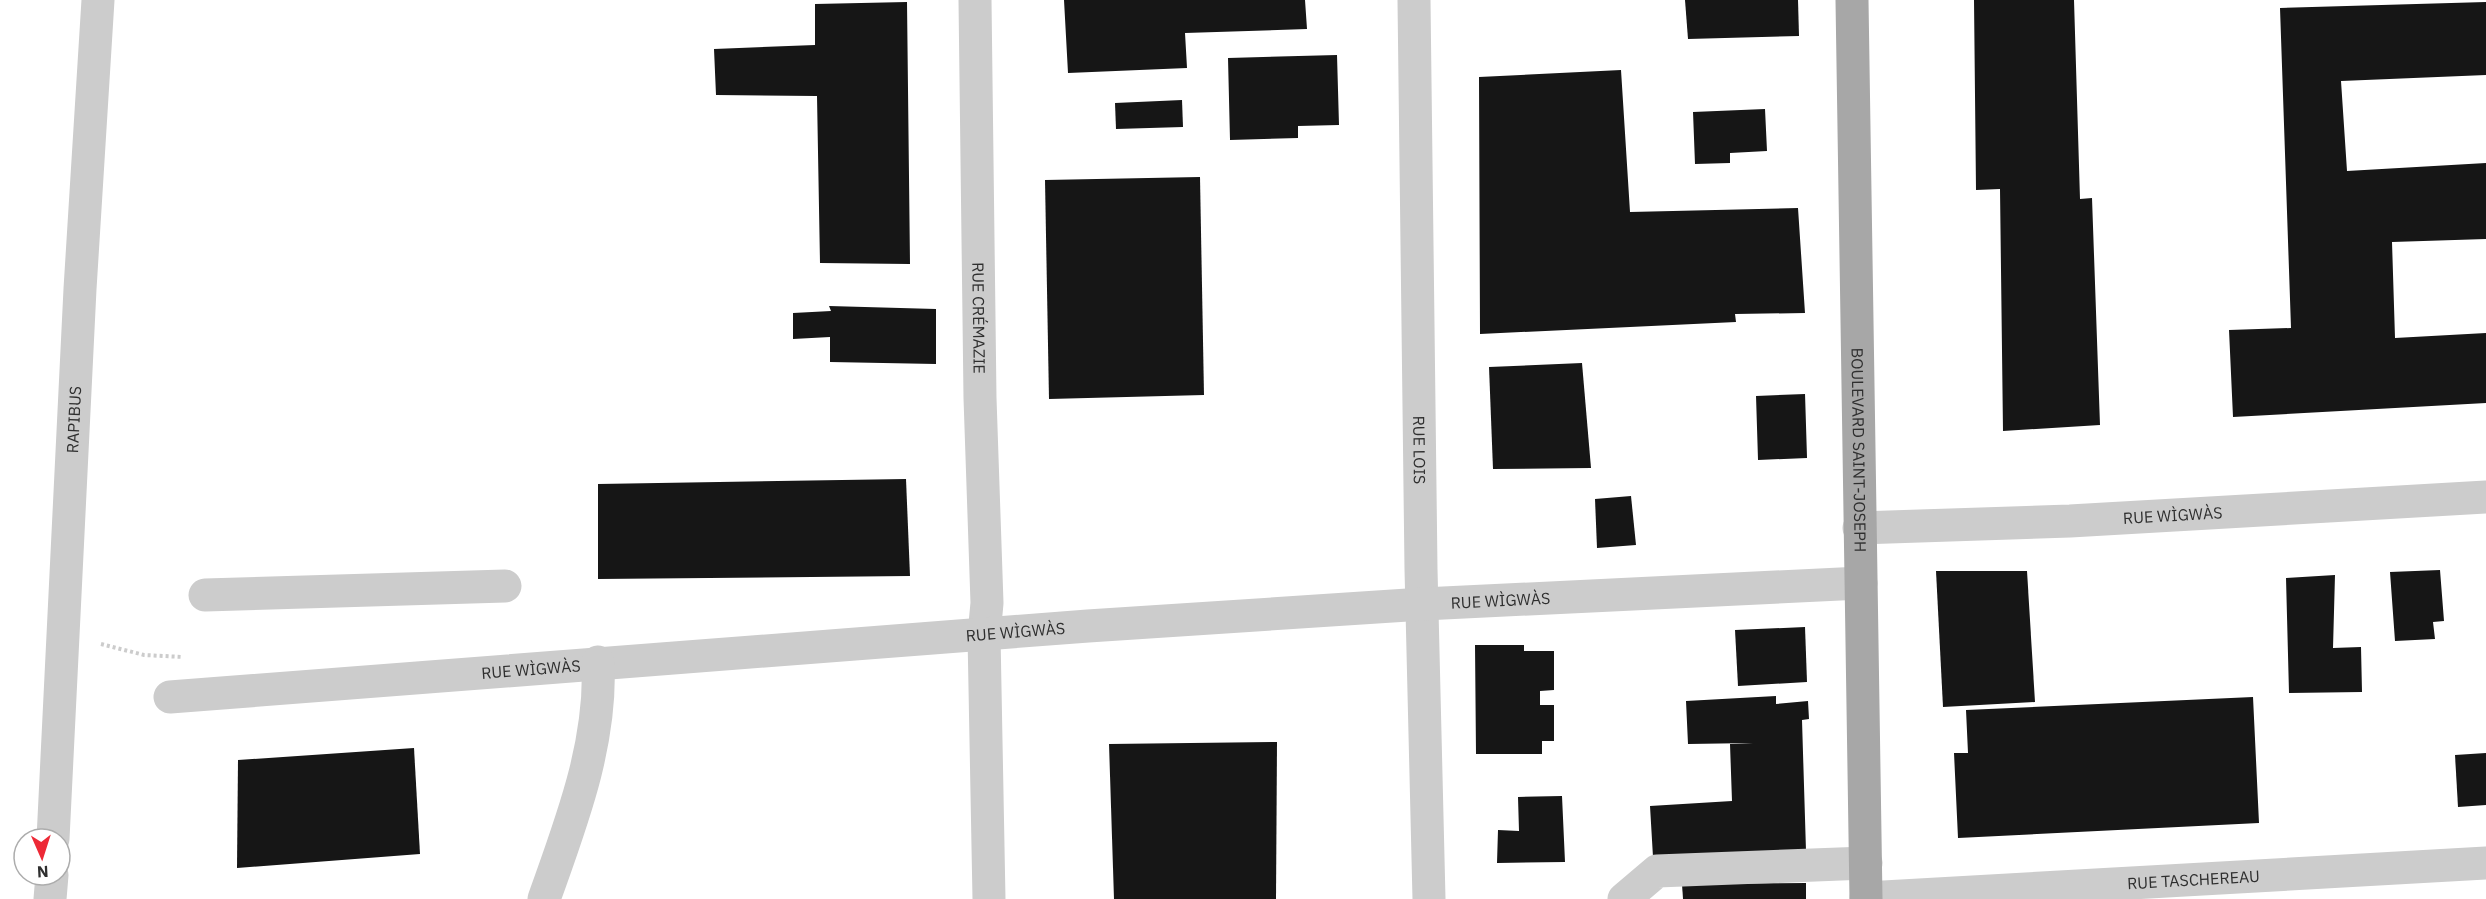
<svg xmlns="http://www.w3.org/2000/svg" width="2486" height="899" font-family="'IBM Plex Sans',sans-serif">
  <style>
    .building { fill: #161616 }
    .lines { fill: none; stroke-linecap: round; stroke-linejoin: round }
    .path { stroke: #ccc; stroke-width: 4; stroke-dasharray: 3 3; stroke-linecap: butt }
    .minor { stroke: #ccc; stroke-width: 33 }
    .major { stroke: #a7a7a7; stroke-width: 33 }
    .labels { text-anchor: middle; stroke-width: 6; stroke-linejoin: round; paint-order: stroke }
    .street-label { font-size: 16px; fill: #2f2f2f; stroke: #fff }
  </style>
  <rect width="100%" height="100%" fill="#fff"/>
  <!-- building -->
  <g class="building">
    <polygon points="1064,0 1305,0 1307,29 1185,33 1187,68 1068,73"/>
    <polygon points="1685,0 1798,0 1799,36 1688,39"/>
    <polygon points="1974,0 2074,0 2080,199 2092,198 2100,425 2003,431 2000,189 1976,190"/>
    <polygon points="907,2 910,264 820,263 817,96 716,95 714,49 815,45 815,4"/>
    <polygon points="2486,2 2486,75 2341,81 2347,171 2486,163 2486,239 2392,242 2395,338 2486,333 2486,403 2233,417 2229,330 2291,328 2280,8"/>
    <polygon points="1337,55 1339,125 1298,126 1298,138 1230,140 1228,58"/>
    <polygon points="1621,70 1630,212 1798,208 1805,313 1735,314 1736,322 1480,334 1479,77"/>
    <polygon points="1182,100 1183,127 1116,129 1115,103"/>
    <polygon points="1765,109 1767,151 1730,153 1730,163 1695,164 1693,112"/>
    <polygon points="1200,177 1204,395 1049,399 1045,180"/>
    <polygon points="829,306 936,309 936,364 830,362 830,337 793,339 793,313 831,311"/>
    <polygon points="1582,363 1591,468 1493,469 1489,367"/>
    <polygon points="1805,394 1807,458 1758,460 1756,396"/>
    <polygon points="906,479 910,576 598,579 598,484"/>
    <polygon points="1631,496 1636,545 1597,548 1595,499"/>
    <polygon points="2440,570 2444,621 2433,622 2435,639 2395,641 2390,572"/>
    <polygon points="1936,571 2027,571 2035,702 1943,707"/>
    <polygon points="2335,575 2333,648 2361,647 2362,692 2289,693 2286,578"/>
    <polygon points="1805,627 1807,682 1738,686 1735,630"/>
    <polygon points="1475,645 1524,645 1524,651 1554,651 1554,690 1540,691 1540,705 1554,705 1554,741 1542,741 1542,754 1476,754"/>
    <polygon points="1776,696 1776,704 1808,701 1809,719 1802,720 1806,851 1653,857 1650,806 1732,801 1730,744 1753,743 1688,744 1686,701"/>
    <polygon points="2253,697 2259,823 1958,838 1954,753 1968,753 1966,710"/>
    <polygon points="1277,742 1276,899 1114,899 1109,744"/>
    <polygon points="414,748 420,854 237,868 238,760"/>
    <polygon points="2486,753 2486,805 2458,807 2455,755"/>
    <polygon points="1562,796 1565,862 1497,863 1498,830 1519,831 1518,797"/>
    <polygon points="1806,883 1806,899 1683,899 1682,884"/>
  </g>
  <g class="lines">
    <!-- path -->
    <polyline class="path" points="101,644 144,655 183,657"/>
    <!-- minor -->
    <g class="minor">
      <path id="s1" d="M975,0L980,398L987,603L984,635L989,899"/>
      <path id="s2" d="M1414,0L1421,569L1429,899"/>
      <path id="s3" d="M1859,528L2070,521L2486,497"/>
      <polyline points="205,595 505,586"/>
      <path id="s4" d="M170,697L1088,626L1423,604L1861,583"/>
      <path id="s5" d="M53,839L80,289L98,0"/>
      <path id="s6" d="M1866,898L2486,863"/>
      <polyline points="50,899 52,875"/>
      <path d="M544,899C571,823 602,744 598,662"/>
      <polyline points="1624,899 1657,871 1866,863"/>
    </g>
    <!-- major -->
    <path class="major" id="s7" d="M1852,0L1866,899"/>
  </g>
  <g class="labels">
    <!-- street labels -->
    <g class="street-label">
      <text dy="6" stroke="none"><textPath href="#s1" startOffset="318">RUE CRÉMAZIE</textPath></text>
      <text dy="6" stroke="none"><textPath href="#s5" startOffset="420">RAPIBUS</textPath></text>
      <text dy="6" stroke="none"><textPath href="#s2" startOffset="450">RUE LOIS</textPath></text>
      <text dy="6" stroke="none"><textPath href="#s7" startOffset="450">BOULEVARD SAINT-JOSEPH</textPath></text>
      <text dy="6" stroke="none"><textPath href="#s3" startOffset="314">RUE WÌGWÀS</textPath></text>
      <text dy="6" stroke="none"><textPath href="#s4" startOffset="1334">RUE WÌGWÀS</textPath></text>
      <text dy="6" stroke="none"><textPath href="#s4" startOffset="848">RUE WÌGWÀS</textPath></text>
      <text dy="6" stroke="none"><textPath href="#s4" startOffset="362">RUE WÌGWÀS</textPath></text>
      <text dy="6" stroke="none"><textPath href="#s6" startOffset="328">RUE TASCHEREAU</textPath></text>
    </g>
  </g>
  <!-- north arrow -->
  <g transform="translate(42 857) rotate(177)"><circle r="28" fill="#ffffff" stroke="#acacac" stroke-width="1.5"/>
  <path d="M0-4.5L10 22L0 15L-10 22Z" fill="#ed2936"/>
  <text y="-9" font-size="16" font-weight="bold" text-anchor="middle" fill="#2f2f2f">N</text>
  </g>
</svg>
